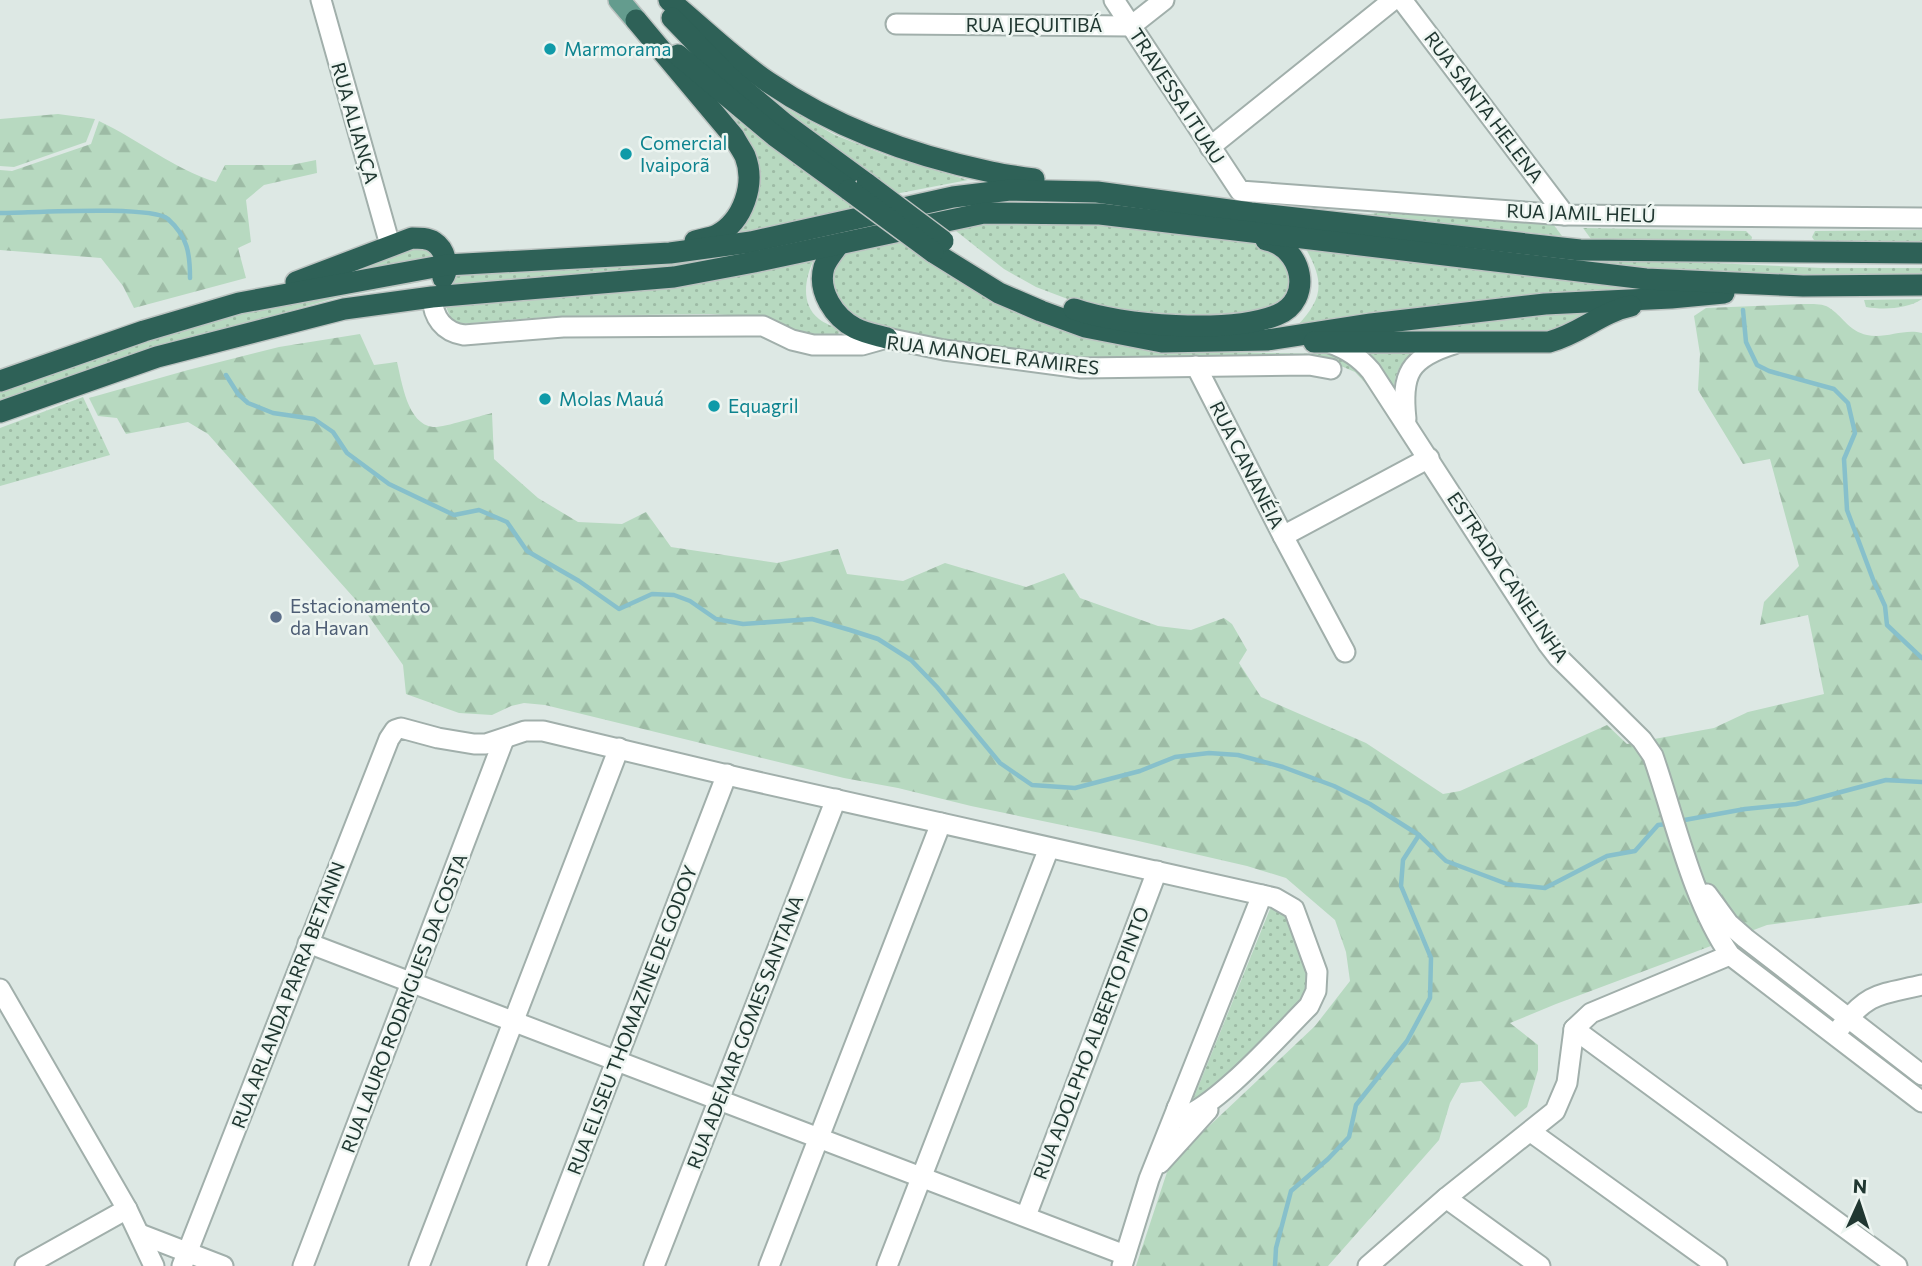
<svg xmlns="http://www.w3.org/2000/svg" width="1922" height="1266" font-family="Commissioner,sans-serif">
  <style>
    .grass { fill: url(#grass-dots) }
    .forest { fill: url(#forest-firs) }
    .lines { fill: none; stroke-linecap: round; stroke-linejoin: round }
    .stream { stroke: #87c0cb; stroke-width: 4.5 }
    .minor-casing { stroke: #a1afab; stroke-width: 23 }
    .major-casing { stroke: #bcc3c1; stroke-width: 24 }
    .highway-casing { stroke: #bcc3c1; stroke-width: 24 }
    .minor { stroke: #fff; stroke-width: 19 }
    .major { stroke: #649c8e; stroke-width: 21 }
    .highway { stroke: #2e6157; stroke-width: 21 }
    .highway-bridge-casing { stroke: #bcc3c1; stroke-width: 24; stroke-linecap: butt }
    .highway-bridge { stroke: #2e6157; stroke-width: 21 }
    .culture-dot { fill: #0f9aa8; stroke: #edf5f1; stroke-width: 2.5 }
    .service-dot { fill: #5c6f8a; stroke: #edf5f1; stroke-width: 2.5 }
    .labels { text-anchor: middle; stroke-width: 5; stroke-linejoin: round; paint-order: stroke }
    .street-label { font-size: 19px; fill: #203731; stroke: #edf5f1 }
    .culture-label { font-size: 19px; fill: #0d838f; stroke: #edf5f1; text-anchor: start }
    .service-label { font-size: 19px; fill: #4e5e75; stroke: #edf5f1; text-anchor: start }
  </style>
  <defs>
    <pattern id="grass-dots" width="8" height="8" patternUnits="userSpaceOnUse" patternTransform="scale(1.75)"><rect width="8" height="8" fill="#b7d9c0"/><path d="M2 2h.1M6 6h.1" fill="none" stroke="#9dbba5" stroke-width="1.8" stroke-linecap="round"/></pattern>
    <pattern id="forest-firs" width="22" height="20" patternUnits="userSpaceOnUse" patternTransform="scale(1.75)"><rect width="22" height="20" fill="#b7d9c0"/><path d="M5 1l3.5 6h-7zM16 11l3.5 6h-7z" fill="#9dbba5"/></pattern>
  </defs>
  <rect width="100%" height="100%" fill="#dde8e4"/>
  <!-- grass -->
  <g class="grass">
    <polygon points="702,82 860,207 735,238 751,213 760,186 756,157"/>
    <polygon points="763,95 835,135 888,156 968,180 895,194"/>
    <polygon points="990,198 1087,200 1602,258 1822,268 1922,268 1922,279 1819,279 1579,266 1078,206 728,264 454,285 451,280 454,275 726,256"/>
    <polygon points="1395,211 1553,224 1562,236 1362,215"/>
    <polygon points="995,218 1068,219 1255,242 1285,262 1290,274 1288,289 1279,303 1265,309 1209,317 1137,317 1094,309 1036,287 1004,269 951,227"/>
    <polygon points="1583,228 1746,231 1752,237 1751,242 1746,243 1591,239"/>
    <polygon points="1922,230 1922,242 1816,243 1812,237 1815,231"/>
    <polygon points="895,236 977,290 1020,315 1098,340 1156,351 1334,354 1348,360 1373,387 1370,388 1355,372 1334,363 1060,359 882,330 846,314 831,285 832,272 845,251"/>
    <polygon points="426,245 436,258 351,272 405,246"/>
    <path d="M1306,249L1702,289L1296,327C1323,299 1325,283 1306,249Z"/>
    <path d="M814,259C805,278 800,304 819,319C825,324 833,326 840,330L838,336L824,340L746,316L709,314L560,316L459,324L452,321L444,302Z"/>
    <polygon points="425,279 420,282 339,297 166,346 0,404 0,389 158,335 245,310"/>
    <path d="M1922,299C1907,309 1884,310 1866,307L1864,300Z"/>
    <polygon points="1592,311 1563,332 1356,332 1511,315"/>
    <path d="M1362,351H1417C1398,362 1393,377 1394,399Z"/>
    <polygon points="83,397 110,455 0,486 0,428"/>
    <polygon points="1272,904 1289,915 1309,978 1304,999 1201,1109 1192,1102"/>
  </g>
  <!-- forest -->
  <g class="forest">
    <polygon points="58,114 95,119 86,142 14,167 0,166 0,119"/>
    <path d="M99,121C139,140 174,169 216,182L225,165H291L316,160L317,173L264,185L246,200L251,242L238,248L246,278L134,308L123,286L101,258L0,250V170L12,171L91,144Z"/>
    <path d="M1804,304C1813,304 1824,303 1831,309C1844,318 1849,331 1867,335C1886,339 1904,328 1922,333V903L1767,925L1556,1004L1510,1023L1538,1045V1070L1527,1107L1515,1117L1481,1081L1461,1083L1450,1103L1439,1140L1328,1266H1136L1170,1163L1315,1026L1350,981L1346,952L1335,920L1286,878L1247,866L1134,840L971,806L898,788L844,778L545,705L524,703L511,706L492,715L459,713L406,694L403,665L363,608L208,434L188,422L126,434L117,418L98,416L89,398L188,370L279,347L360,334L374,365L397,362C402,382 407,424 433,427C443,428 479,416 492,413L494,459L538,498L578,522L622,524L646,512L671,547L777,563L838,549L847,574L903,581L945,563L1026,587L1064,573L1080,598L1158,626L1191,630L1224,618L1232,624L1247,650L1239,663L1261,697L1366,743L1443,794L1460,791L1607,725L1627,744L1714,728L1748,712L1824,694L1808,615L1760,625L1764,602L1799,566L1770,459L1743,464L1698,390L1700,354L1694,316L1706,308Z"/>
  </g>
  <g class="lines">
    <!-- stream -->
    <g class="stream">
      <path d="M0,213C29,213 151,205 168,219C188,237 190,254 190,278"/>
      <polyline points="1743,310 1746,342 1757,365 1769,371 1834,389 1848,403 1855,433 1844,459 1847,510 1874,582 1885,606 1887,625 1922,658"/>
      <polyline points="226,375 238,394 248,403 273,413 314,419 333,432 347,453 389,484 454,515 479,510 507,522 527,551 579,581 619,609 652,594 674,595 690,601 716,619 743,624 812,619 850,630 878,639 911,660 937,687 1000,763 1032,785 1075,788 1140,771 1175,757 1209,753 1238,755 1283,767 1334,786 1370,804 1419,835 1446,861 1507,884 1545,888 1607,856 1635,851 1658,825 1667,824"/>
      <polyline points="1679,821 1745,809 1796,804 1886,780 1922,782"/>
      <polyline points="1275,1266 1276,1248 1291,1191 1328,1159 1349,1137 1356,1105 1407,1041 1430,998 1431,958 1401,886 1403,860 1419,835"/>
    </g>
    <defs>
      <g id="minor">
        <polyline points="321,0 390,245"/>
        <polyline points="1114,0 1240,191 1565,215 1922,218"/>
        <polyline points="1402,0 1565,215"/>
        <polyline points="896,24 1131,26 1164,0"/>
        <polyline points="1210,147 1393,0"/>
        <path d="M432,297C433,317 443,332 464,335L563,327L746,326H763L792,340L813,345H862L887,338L944,350L1081,368L1309,365L1331,369"/>
        <path d="M1330,343C1348,350 1359,357 1371,371L1548,644L1558,657L1642,740L1653,756C1675,819 1692,900 1730,955L1922,1102"/>
        <polyline points="1196,366 1283,536 1429,458"/>
        <path d="M1406,419C1401,374 1409,358 1454,344"/>
        <polyline points="1283,536 1345,652"/>
        <polyline points="1707,894 1729,924 1745,938 1922,1075"/>
        <polyline points="308,943 1125,1255"/>
        <polyline points="0,989 127,1209 154,1266"/>
        <path d="M1840,1028C1869,992 1879,995 1922,985"/>
        <polyline points="1574,1029 1897,1266"/>
        <polyline points="1531,1132 1717,1266"/>
        <polyline points="1160,1163 1208,1110"/>
        <polyline points="1446,1198 1540,1266"/>
        <polyline points="1026,1216 1157,871"/>
        <polyline points="140,1234 223,1266"/>
        <polyline points="25,1266 127,1209"/>
        <path d="M182,1266L389,739L395,730L401,728L438,738L474,744H486L525,731H543L740,778L1275,898L1294,909L1317,972L1316,991L1309,1006C1280,1035 1217,1107 1180,1118L1177,1115V1108"/>
        <polyline points="303,1266 504,739"/>
        <polyline points="419,1266 619,748"/>
        <polyline points="537,1266 727,774"/>
        <polyline points="654,1266 836,799"/>
        <polyline points="769,1266 941,823"/>
        <polyline points="887,1266 1049,848"/>
        <polyline points="1122,1266 1149,1179 1262,895"/>
        <polyline points="1368,1266 1446,1198 1555,1111 1567,1083 1574,1029 1591,1013 1730,955"/>
      </g>
      <polyline id="major" points="619,0 636,20"/>
      <g id="highway">
        <path d="M669,0C702,27 733,58 768,82C834,127 914,156 991,172C1005,175 1019,177 1034,179"/>
        <polyline points="672,18 729,77 785,124 867,184"/>
        <path d="M636,20L734,137C737,143 742,150 745,156C756,184 743,221 717,235C711,238 702,239 695,241"/>
        <polyline points="678,55 775,136 849,190"/>
        <path d="M839,244C834,251 827,259 824,267C817,291 834,317 855,328C865,333 876,335 887,338"/>
        <polyline points="933,252 999,293 1041,311 1085,327 1162,342 1267,340 1371,324 1545,304 1671,298 1724,293"/>
        <path d="M296,282L412,238C419,238 428,238 434,242C445,249 450,268 443,278"/>
        <path d="M1074,309C1122,326 1229,334 1277,315C1314,300 1303,247 1266,240"/>
        <path d="M1314,342H1549C1580,334 1601,312 1631,306"/>
        <polyline points="0,381 144,331 239,303 446,265 670,253 751,242 953,197 1010,190 1097,192 1251,213 1580,250 1922,253"/>
        <polyline points="0,412 157,357 344,309 432,297 674,277 754,262 984,213 1100,214 1646,279 1803,286 1922,285"/>
      </g>
    </defs>
    <!-- minor casing -->
    <use href="#minor" class="minor-casing"/>
    <!-- major casing -->
    <use href="#major" class="major-casing"/>
    <!-- highway casing -->
    <use href="#highway" class="highway-casing"/>
    <!-- minor -->
    <use href="#minor" class="minor"/>
    <!-- major -->
    <use href="#major" class="major"/>
    <!-- highway -->
    <use href="#highway" class="highway"/>
    <defs>
      <g id="highway-bridge">
        <polyline points="867,184 943,241"/>
        <polyline points="849,190 933,252"/>
      </g>
    </defs>
    <!-- highway-bridge casing -->
    <use href="#highway-bridge" class="highway-bridge-casing"/>
    <!-- highway-bridge -->
    <use href="#highway-bridge" class="highway-bridge"/>
  </g>
  <!-- markers -->
  <g class="culture-dot">
    <circle cx="550" cy="49" r="7"/>
    <circle cx="626" cy="154" r="7"/>
    <circle cx="545" cy="399" r="7"/>
    <circle cx="714" cy="406" r="7"/>
  </g>
  <circle class="service-dot" cx="276" cy="617" r="7"/>
  <g class="labels">
    <!-- street labels -->
    <g class="street-label">
      <text x="1034" y="32">RUA JEQUITIBÁ</text>
      <text transform="translate(1177 96) rotate(57)" y="7">TRAVESSA ITUAU</text>
      <text transform="translate(1484 107) rotate(53)" y="7">RUA SANTA HELENA</text>
      <text transform="translate(355 123) rotate(74)" y="7">RUA ALIANÇA</text>
      <text transform="translate(1581 213) rotate(2)" y="7">RUA JAMIL HELÚ</text>
      <text transform="translate(993 355) rotate(7)" y="7">RUA MANOEL RAMIRES</text>
      <text transform="translate(1247 465) rotate(63)" y="7">RUA CANANÉIA</text>
      <text transform="translate(1508 577) rotate(56)" y="7">ESTRADA CANELINHA</text>
      <text transform="translate(288 995) rotate(-69)" y="7">RUA ARLANDA PARRA BETANIN</text>
      <text transform="translate(404 1003) rotate(-69)" y="7">RUA LAURO RODRIGUES DA COSTA</text>
      <text transform="translate(632 1020) rotate(-69)" y="7">RUA ELISEU THOMAZINE DE GODOY</text>
      <text transform="translate(745 1032) rotate(-69)" y="7">RUA ADEMAR GOMES SANTANA</text>
      <text transform="translate(1091 1043) rotate(-69)" y="7">RUA ADOLPHO ALBERTO PINTO</text>
    </g>
    <!-- culture labels -->
    <g class="culture-label">
      <text x="564" y="56">Marmorama</text>
      <text x="640" y="150">Comercial<tspan x="640" dy="22">Ivaiporã</tspan></text>
      <text x="559" y="406">Molas Mauá</text>
      <text x="728" y="413">Equagril</text>
    </g>
    <!-- service labels -->
    <g class="service-label">
      <text x="290" y="613">Estacionamento<tspan x="290" dy="22">da Havan</tspan></text>
    </g>
  </g>
  <!-- north arrow -->
  <g transform="translate(1859 1203) rotate(3)" stroke="#edf5f1" stroke-width="5" paint-order="stroke">
  <path d="M0-5L12 26L0 18L-12 26Z" fill="#203731"/>
  <text y="-10" font-size="19" font-weight="bold" text-anchor="middle" fill="#203731">N</text>
  </g>
</svg>
